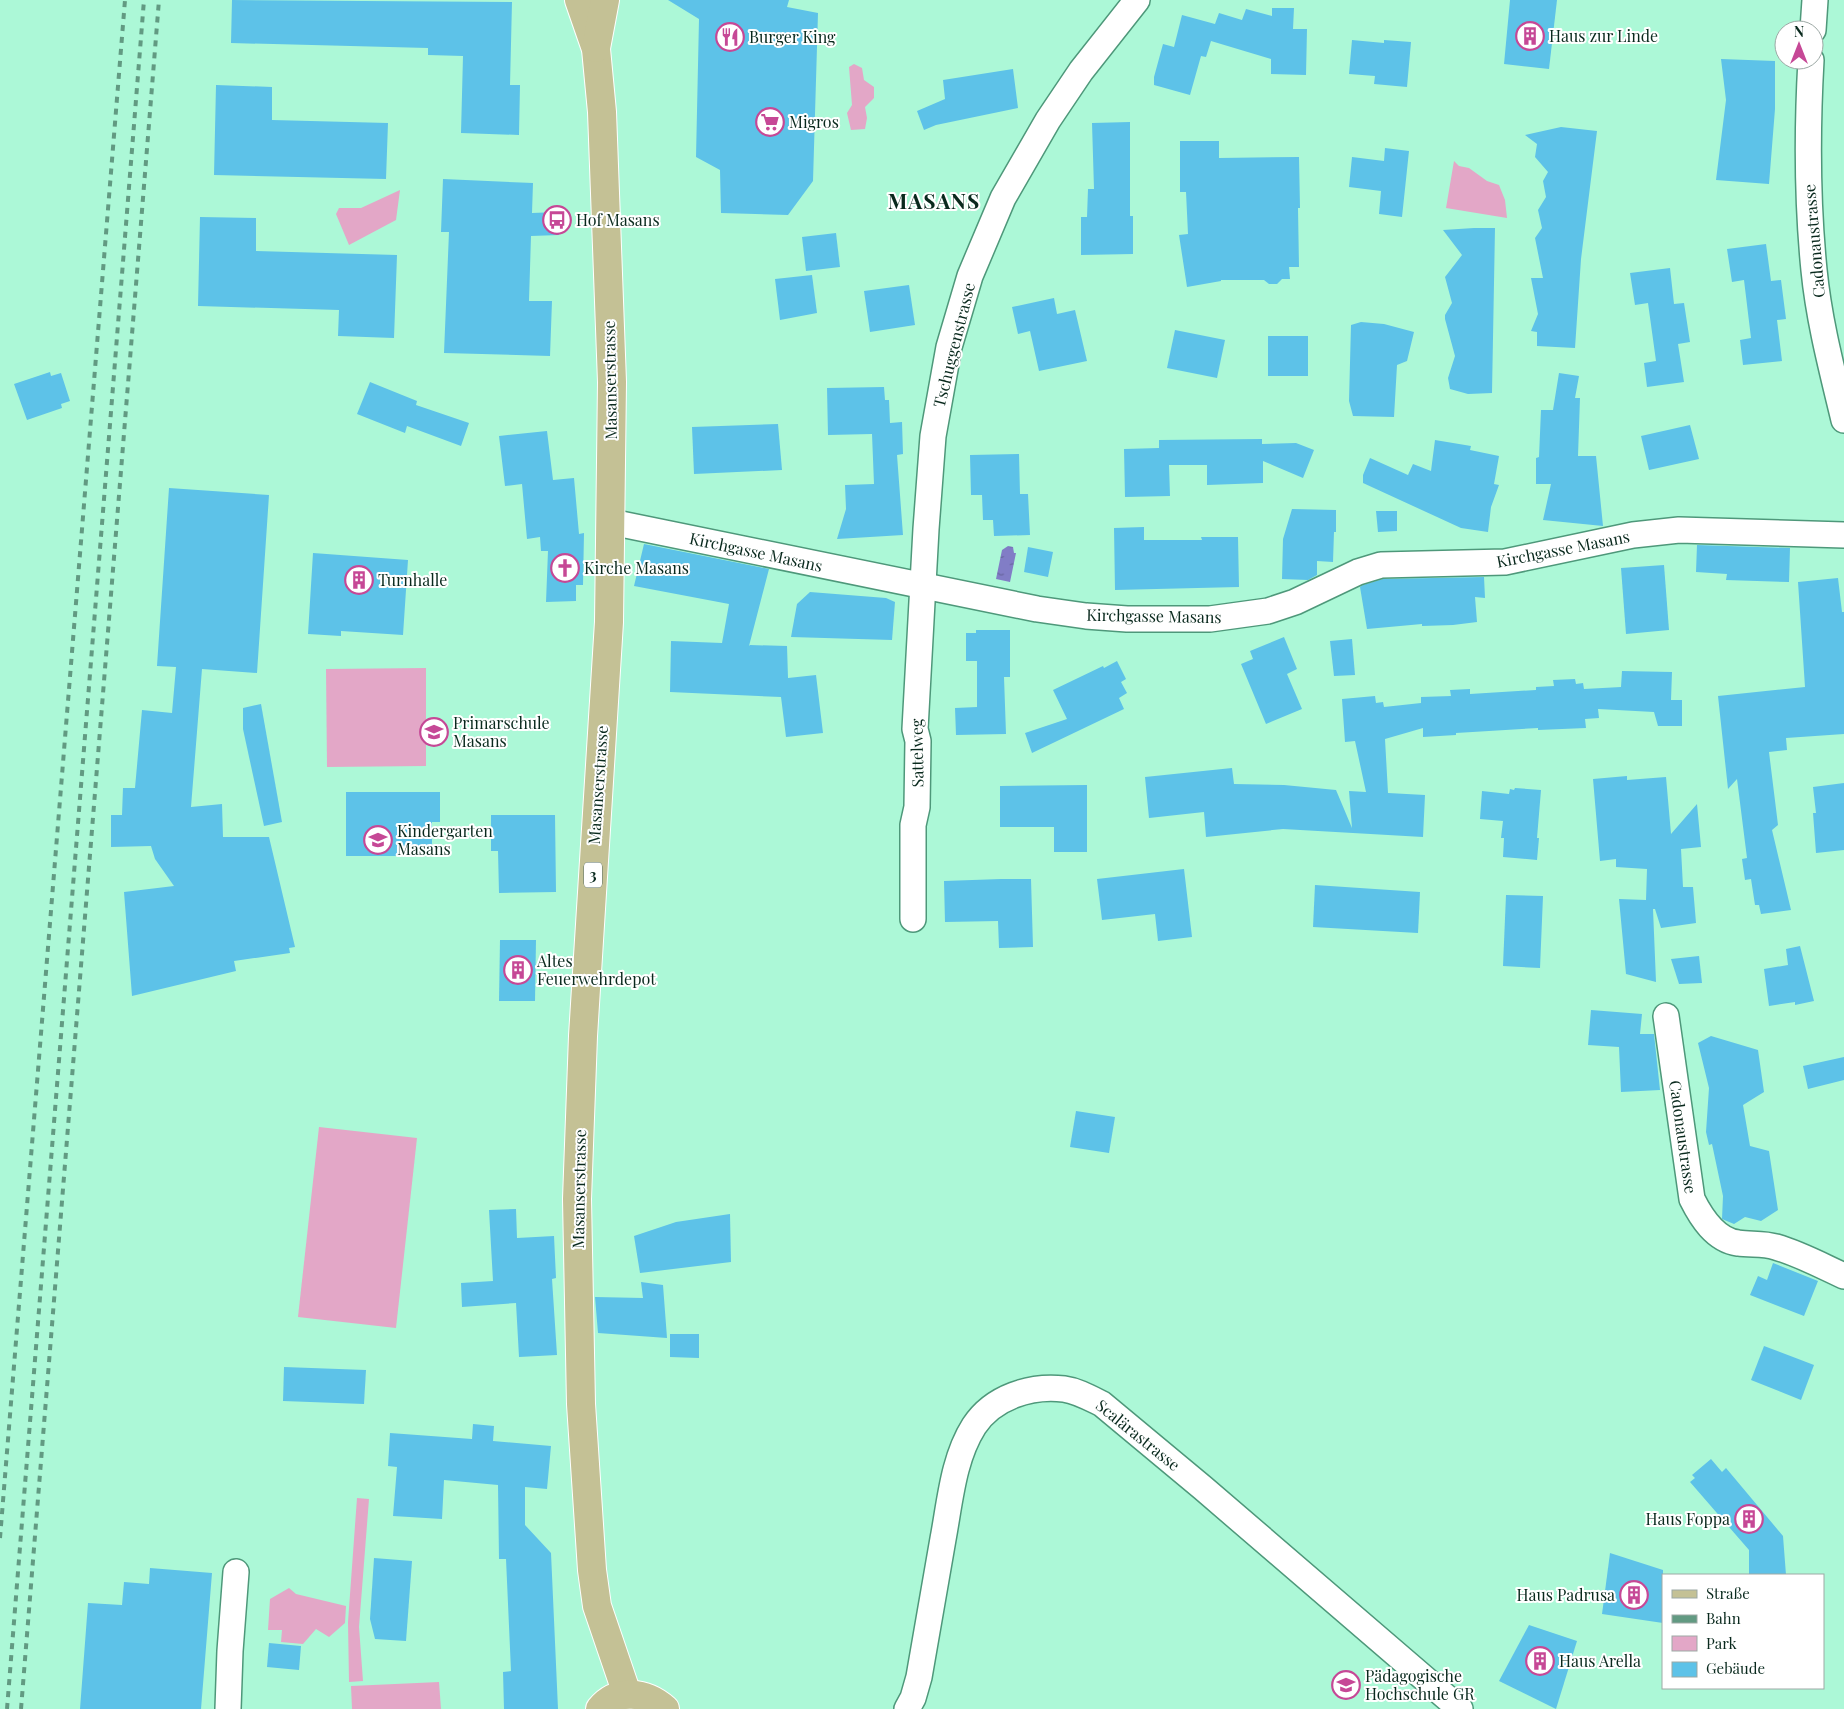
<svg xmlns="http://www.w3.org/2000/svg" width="1844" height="1709" font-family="'Playfair Display',serif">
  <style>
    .park { fill: #e3a7c7 }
    .water { fill: url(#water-ripples) }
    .building { fill: #5dc2e8 }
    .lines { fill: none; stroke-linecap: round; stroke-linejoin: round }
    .street-casing { stroke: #4e987a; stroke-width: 28 }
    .primary-casing { stroke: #fff; stroke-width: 30 }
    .street { stroke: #fff; stroke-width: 25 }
    .primary { stroke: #c4c195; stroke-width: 28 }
    .rail { stroke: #629a82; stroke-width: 4; stroke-dasharray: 6 6; stroke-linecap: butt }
    .labels { text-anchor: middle; stroke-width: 4; stroke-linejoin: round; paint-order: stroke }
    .shield { fill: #fff; stroke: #536961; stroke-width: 1 }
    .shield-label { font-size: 15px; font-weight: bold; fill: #09291d }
    .poi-label { font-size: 16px; fill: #09291d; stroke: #fff; text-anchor: start }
    .street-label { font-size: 16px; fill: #09291d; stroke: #fff }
    .district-label { font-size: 21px; font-weight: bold; letter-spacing: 1px; fill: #09291d; stroke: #fff }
  </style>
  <defs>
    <pattern id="water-ripples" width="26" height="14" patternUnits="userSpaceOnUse" patternTransform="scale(1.25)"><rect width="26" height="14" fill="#817dc6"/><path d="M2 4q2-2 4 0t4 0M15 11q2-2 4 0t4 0" fill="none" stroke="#6866a0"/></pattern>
  </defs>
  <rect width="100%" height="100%" fill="#acf8d7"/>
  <!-- park -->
  <g class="park">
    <polygon points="854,64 862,68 864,80 874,87 874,98 865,107 867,118 865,129 851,130 847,113 852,105 849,67"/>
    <polygon points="1454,161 1459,166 1469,168 1487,181 1499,185 1505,200 1507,218 1446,208"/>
    <polygon points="400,190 396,220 349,245 336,214 339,208 361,208"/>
    <polygon points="426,668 426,766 327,767 326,669"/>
    <polygon points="319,1127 417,1138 396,1328 298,1317"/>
    <polygon points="357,1498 369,1499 359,1627 363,1681 349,1682 348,1622"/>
    <polygon points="289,1588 296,1594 346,1606 345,1623 329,1637 316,1629 303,1644 281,1642 282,1630 268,1630 270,1599"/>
    <polygon points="439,1682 441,1709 352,1709 351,1686"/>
  </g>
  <!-- water -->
  <polygon class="water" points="1008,546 1013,547 1014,553 1016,553 1010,582 996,579 1002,550"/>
  <!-- building -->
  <g class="building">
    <polygon points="232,0 512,2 510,85 520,85 519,135 461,133 463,56 428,55 428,48 231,43"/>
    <polygon points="668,0 789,0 787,7 818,13 813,181 788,215 721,213 720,170 696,157 699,19"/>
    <polygon points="1510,0 1557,0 1549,69 1504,64"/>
    <polygon points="1272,8 1294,8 1293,29 1307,29 1306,75 1271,74 1271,59 1211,41 1206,57 1201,56 1190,95 1154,85 1154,77 1163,44 1174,47 1182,15 1215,24 1219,13 1242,20 1246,9 1272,16"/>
    <polygon points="1352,40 1384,43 1384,40 1411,42 1407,87 1374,84 1375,76 1349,74"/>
    <polygon points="1721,59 1775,61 1775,109 1769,184 1716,180 1726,100"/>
    <polygon points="1013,69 1018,108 936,125 924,130 917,111 945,99 943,80"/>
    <polygon points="216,85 272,87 272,120 388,123 386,179 214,175"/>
    <polygon points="1130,122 1130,216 1133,216 1133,254 1081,255 1081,217 1087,217 1088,189 1094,189 1092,123"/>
    <polygon points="1561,127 1597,131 1581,259 1575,348 1537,346 1537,332 1531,331 1538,314 1531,278 1543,278 1535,238 1542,228 1538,210 1546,197 1543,181 1548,172 1535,157 1537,144 1525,135"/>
    <polygon points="1180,141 1219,141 1219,158 1299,157 1300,208 1298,208 1299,267 1289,267 1290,279 1282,279 1277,284 1269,284 1264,280 1221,280 1221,281 1187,287 1179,235 1188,234 1186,192 1180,192"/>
    <polygon points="1385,148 1409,151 1402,217 1379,214 1381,191 1349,187 1352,157 1384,161"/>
    <polygon points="443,179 533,183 532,213 558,212 559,235 531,236 529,301 552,301 550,356 444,353 449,232 441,232"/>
    <polygon points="200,217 256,218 256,251 397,255 394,338 338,336 339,310 198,306"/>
    <polygon points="1474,228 1495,228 1492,393 1468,394 1450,389 1448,378 1455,356 1445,319 1445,315 1452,303 1445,277 1462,255 1443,230"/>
    <polygon points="836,233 840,267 806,271 802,237"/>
    <polygon points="1766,244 1771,281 1781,280 1786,319 1777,320 1782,361 1743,365 1740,340 1751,338 1744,280 1732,282 1727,249"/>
    <polygon points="1670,268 1674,304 1684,303 1690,342 1678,344 1684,382 1647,387 1644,363 1656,361 1648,303 1635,305 1630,273"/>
    <polygon points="812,275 817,313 780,320 775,279"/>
    <polygon points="909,285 915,325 870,332 864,291"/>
    <polygon points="1054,298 1057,314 1075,310 1087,361 1039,371 1030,331 1018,334 1012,307"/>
    <polygon points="1361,322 1384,324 1414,332 1407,361 1397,365 1394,417 1353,416 1349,401 1351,325"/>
    <polygon points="1175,330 1225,340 1217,378 1167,368"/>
    <rect x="1268" y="336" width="40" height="40"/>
    <polygon points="50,372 51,376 61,373 70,401 61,404 62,408 27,420 14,384"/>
    <polygon points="1559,373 1579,376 1575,398 1580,398 1578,456 1596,456 1603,526 1543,520 1551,484 1536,484 1536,458 1539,457 1541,410 1553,410"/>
    <polygon points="370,382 417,401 416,405 469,423 461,446 407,426 405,433 357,414"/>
    <polygon points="884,387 885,400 889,400 890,423 902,422 903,454 897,455 903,535 837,539 846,509 845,485 874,484 872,434 828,435 827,388"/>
    <polygon points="778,424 782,470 694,474 692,427"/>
    <polygon points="1690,425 1699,459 1649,470 1641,436"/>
    <polygon points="547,431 553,480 574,478 579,534 584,533 583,585 576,585 576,601 546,602 548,551 541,551 540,537 527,539 522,484 505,486 499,436"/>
    <polygon points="1262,439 1262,444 1296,443 1314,450 1303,478 1263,461 1263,483 1207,485 1207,465 1169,465 1170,496 1125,497 1124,449 1159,448 1159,440"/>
    <polygon points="1435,440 1471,446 1470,450 1499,456 1494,484 1499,485 1491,507 1488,532 1461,528 1363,483 1363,475 1370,458 1408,475 1413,464 1431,471"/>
    <polygon points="1019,454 1020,494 1028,494 1030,535 994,536 993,520 983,520 982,495 971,495 970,455"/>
    <polygon points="169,488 269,495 257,673 202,669 191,807 222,804 223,837 269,837 295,947 289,948 290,953 234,961 236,971 132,996 124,892 174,886 155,859 151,846 111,847 111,815 122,815 123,788 135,788 142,710 172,713 176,667 157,666"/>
    <polygon points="1292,509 1336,510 1336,532 1334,532 1333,562 1317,561 1317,575 1308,580 1282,579 1283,539"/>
    <polygon points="1376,511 1397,511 1397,531 1378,532"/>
    <polygon points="1144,527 1144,540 1202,540 1201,537 1238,537 1239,587 1115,590 1114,528"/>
    <polygon points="644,544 769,569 749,646 750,645 787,646 788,678 816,675 823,733 786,737 781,697 670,692 671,641 722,643 729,604 634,586"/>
    <polygon points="1697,545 1790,548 1789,582 1726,580 1727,574 1696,572"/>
    <polygon points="1028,547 1053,552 1048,577 1024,572"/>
    <polygon points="313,553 408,560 403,635 341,631 341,636 308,634"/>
    <polygon points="1664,565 1669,630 1626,634 1621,568"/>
    <polygon points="1484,577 1485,598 1475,597 1477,622 1453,625 1422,626 1422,624 1367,629 1360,587 1363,585 1383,579"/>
    <polygon points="1838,578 1842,612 1844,612 1844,734 1786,738 1787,750 1769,752 1778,825 1772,830 1791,910 1761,914 1759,905 1755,905 1751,879 1745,880 1742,859 1747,858 1737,779 1728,789 1718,696 1805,687 1798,582"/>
    <polygon points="810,592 886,598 895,602 892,640 791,637 797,604"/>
    <polygon points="976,630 1010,630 1010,677 1004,677 1006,734 956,735 955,708 977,707 977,661 966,661 966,633 976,633"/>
    <polygon points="1284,637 1297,669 1287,674 1302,709 1266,724 1241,664 1253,659 1250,651"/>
    <polygon points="1352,639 1355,675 1334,676 1330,641"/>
    <polygon points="1117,661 1126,679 1121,682 1127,693 1119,698 1124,709 1032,753 1025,733 1067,719 1053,690 1103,666 1104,668"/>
    <polygon points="1622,671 1672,672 1671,700 1682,700 1682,726 1658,726 1654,712 1598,709 1599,718 1585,719 1586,728 1538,730 1538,728 1456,733 1456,735 1423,737 1423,728 1385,739 1388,793 1425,795 1423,837 1283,829 1206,837 1204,812 1149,818 1145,777 1232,768 1234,784 1284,785 1336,790 1352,828 1349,791 1366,792 1355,741 1345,742 1342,699 1375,696 1376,703 1383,702 1384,707 1421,703 1421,697 1451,696 1450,690 1470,689 1470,694 1536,690 1536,687 1554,686 1553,680 1575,679 1576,684 1583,683 1584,689 1621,687"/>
    <polygon points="261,704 282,822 264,826 243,729 243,708"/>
    <polygon points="1627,776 1627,780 1666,777 1671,834 1697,804 1701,847 1681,849 1683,887 1693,887 1696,923 1661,928 1655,909 1653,909 1656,982 1626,974 1619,899 1646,900 1647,869 1616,867 1616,859 1600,861 1593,779"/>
    <polygon points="1844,783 1844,850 1816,853 1813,813 1816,813 1813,787"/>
    <polygon points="1087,785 1087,852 1054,852 1054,827 1000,827 1000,786"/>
    <polygon points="1515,788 1541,790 1537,838 1539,838 1537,860 1503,857 1504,838 1501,838 1503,821 1480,819 1482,791 1509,794 1510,789 1514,790"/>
    <polygon points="346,792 440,792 440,822 432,822 432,856 346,856"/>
    <polygon points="491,815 555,815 556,892 499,893 498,851 491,851"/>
    <polygon points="1184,869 1192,937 1158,941 1155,914 1102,920 1097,879"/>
    <polygon points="1001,879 1031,879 1033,947 999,948 998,921 945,922 944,881"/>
    <polygon points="1315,885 1420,892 1418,933 1313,927"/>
    <polygon points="1506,895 1543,896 1540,968 1503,966"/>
    <polygon points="500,940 536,940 535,1001 499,1001"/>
    <polygon points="1800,946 1814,1001 1795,1005 1795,1002 1769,1006 1764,969 1788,965 1786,949"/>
    <polygon points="1699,956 1702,983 1679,984 1671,959"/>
    <polygon points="1591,1010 1642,1014 1640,1034 1654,1034 1660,1090 1621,1092 1619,1047 1588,1045"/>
    <polygon points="1711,1036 1758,1050 1764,1092 1743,1105 1750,1146 1769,1151 1778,1210 1761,1221 1745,1217 1734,1224 1722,1219 1723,1196 1712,1144 1709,1145 1706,1132 1709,1088 1698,1043"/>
    <polygon points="1844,1057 1844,1080 1808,1089 1803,1066"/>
    <polygon points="1076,1111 1115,1117 1109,1153 1070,1147"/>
    <polygon points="516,1209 517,1238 554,1236 556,1278 552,1279 557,1355 519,1357 516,1303 462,1307 461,1283 493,1281 489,1210"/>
    <polygon points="730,1214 731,1262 640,1273 634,1236 676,1222"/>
    <polygon points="1773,1263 1818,1281 1804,1316 1750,1295 1758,1276 1767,1280"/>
    <polygon points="641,1282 663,1285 667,1338 598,1333 595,1297 643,1298"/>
    <polygon points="670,1334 699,1334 699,1358 670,1357"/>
    <polygon points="1764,1346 1814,1365 1801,1400 1751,1380"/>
    <polygon points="284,1367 366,1370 364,1404 283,1401"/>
    <polygon points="473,1424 494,1426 493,1441 551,1446 547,1489 525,1487 525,1525 551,1553 558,1709 504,1709 503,1672 511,1671 506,1559 499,1559 498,1485 444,1480 442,1519 393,1516 397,1467 388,1466 390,1433 472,1439"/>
    <polygon points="1711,1459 1722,1472 1726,1468 1783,1536 1786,1575 1749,1575 1749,1550 1690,1482 1695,1478 1692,1475"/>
    <polygon points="1610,1553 1663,1570 1663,1623 1602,1614"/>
    <polygon points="374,1558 412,1561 406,1641 375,1639 370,1619"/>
    <polygon points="150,1568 212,1573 201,1709 80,1709 88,1603 122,1605 124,1582 149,1584"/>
    <polygon points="1529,1625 1577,1641 1556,1709 1499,1681"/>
    <polygon points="269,1643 301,1646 299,1670 267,1667"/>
  </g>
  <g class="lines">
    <defs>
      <g id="street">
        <polyline points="1813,30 1815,0"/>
        <path d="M1811,60C1807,130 1807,200 1814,270C1819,321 1832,370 1844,420"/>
        <polyline points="611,522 1037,609 1086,616 1127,619 1210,619 1268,611 1295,602 1358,572 1381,565 1505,562 1633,535 1679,530 1844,535"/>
        <polyline points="913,919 913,825 917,807 918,741 915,729 926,529 933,436 949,347 970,276 1003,198 1048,120 1081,71 1137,0"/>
        <path d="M1666,1016L1692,1199C1701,1217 1715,1240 1738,1243C1751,1245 1763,1243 1776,1247C1800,1254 1822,1266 1844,1276"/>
        <polyline points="228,1709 230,1651 236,1572"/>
        <path d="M907,1709L913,1698L919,1677C927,1631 935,1585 943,1539C950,1502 953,1459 974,1426C993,1397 1031,1385 1064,1389C1078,1391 1090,1398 1102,1404L1203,1488L1460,1709"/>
      </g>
      <g id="primary">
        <polyline points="579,0 596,49 602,112 612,382 609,622 583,1036 577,1199 581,1404 592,1570 597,1606 627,1694"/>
        <polyline points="596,48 605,0"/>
        <path d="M600,1709C617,1688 646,1692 665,1709"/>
      </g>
    </defs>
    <!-- street casing -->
    <use href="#street" class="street-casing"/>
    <!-- primary casing -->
    <use href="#primary" class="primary-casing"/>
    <!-- street -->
    <use href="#street" class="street"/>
    <!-- primary -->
    <use href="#primary" class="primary"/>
    <!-- rail -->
    <g class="rail">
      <polyline points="0,1538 125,0"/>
      <polyline points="7,1709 144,0"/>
      <polyline points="21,1709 159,0"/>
    </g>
  </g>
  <!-- icons -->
  <defs>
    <symbol id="building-ring" viewBox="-11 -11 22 22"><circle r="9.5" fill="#fff" stroke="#c64896" stroke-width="1.5"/><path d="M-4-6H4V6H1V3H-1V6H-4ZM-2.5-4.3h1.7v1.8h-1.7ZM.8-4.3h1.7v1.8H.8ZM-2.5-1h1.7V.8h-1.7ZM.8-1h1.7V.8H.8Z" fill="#c64896"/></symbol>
    <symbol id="restaurant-ring" viewBox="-11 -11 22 22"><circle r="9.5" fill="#fff" stroke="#c64896" stroke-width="1.5"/><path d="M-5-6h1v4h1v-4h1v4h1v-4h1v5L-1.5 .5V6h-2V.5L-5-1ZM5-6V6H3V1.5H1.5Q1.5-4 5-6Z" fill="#c64896"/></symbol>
    <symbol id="supermarket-ring" viewBox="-11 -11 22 22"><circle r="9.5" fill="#fff" stroke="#c64896" stroke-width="1.5"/><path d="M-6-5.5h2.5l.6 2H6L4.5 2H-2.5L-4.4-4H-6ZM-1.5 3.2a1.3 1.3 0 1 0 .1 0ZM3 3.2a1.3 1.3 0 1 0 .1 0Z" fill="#c64896"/></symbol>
    <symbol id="bus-ring" viewBox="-11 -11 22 22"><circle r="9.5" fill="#fff" stroke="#c64896" stroke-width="1.5"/><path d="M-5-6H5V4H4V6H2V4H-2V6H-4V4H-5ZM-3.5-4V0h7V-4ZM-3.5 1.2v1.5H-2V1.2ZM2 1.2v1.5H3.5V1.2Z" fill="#c64896"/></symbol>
    <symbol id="church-ring" viewBox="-11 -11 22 22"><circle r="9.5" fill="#fff" stroke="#c64896" stroke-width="1.5"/><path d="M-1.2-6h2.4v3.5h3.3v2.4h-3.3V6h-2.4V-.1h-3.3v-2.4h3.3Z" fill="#c64896"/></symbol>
    <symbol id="school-ring" viewBox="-11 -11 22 22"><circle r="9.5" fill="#fff" stroke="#c64896" stroke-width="1.5"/><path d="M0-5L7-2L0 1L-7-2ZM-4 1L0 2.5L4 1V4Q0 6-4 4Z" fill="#c64896"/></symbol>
    <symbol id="university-ring" viewBox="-11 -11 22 22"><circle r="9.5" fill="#fff" stroke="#c64896" stroke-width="1.5"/><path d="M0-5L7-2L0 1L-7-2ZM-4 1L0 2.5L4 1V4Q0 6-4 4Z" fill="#c64896"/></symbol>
  </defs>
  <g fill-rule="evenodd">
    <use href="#building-ring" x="1514" y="20" width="32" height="32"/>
    <use href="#restaurant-ring" x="714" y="21" width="32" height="32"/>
    <use href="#supermarket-ring" x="754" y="106" width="32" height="32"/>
    <use href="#bus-ring" x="541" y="204" width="32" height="32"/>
    <use href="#church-ring" x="549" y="552" width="32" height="32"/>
    <use href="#building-ring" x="343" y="564" width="32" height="32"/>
    <use href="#school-ring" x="418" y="716" width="32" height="32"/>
    <use href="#school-ring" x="362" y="824" width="32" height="32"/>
    <use href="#building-ring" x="502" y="954" width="32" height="32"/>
    <use href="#building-ring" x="1733" y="1503" width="32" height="32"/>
    <use href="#building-ring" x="1618" y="1579" width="32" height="32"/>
    <use href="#building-ring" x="1524" y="1645" width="32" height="32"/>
    <use href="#university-ring" x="1330" y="1669" width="32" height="32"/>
  </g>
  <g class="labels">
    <!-- shield labels -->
    <rect class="shield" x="584" y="862.5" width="18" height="25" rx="4"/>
    <g class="shield-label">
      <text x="593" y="880">3</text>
    </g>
    <!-- poi labels -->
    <g class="poi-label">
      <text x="1549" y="42">Haus zur Linde</text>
      <text x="749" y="43">Burger King</text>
      <text x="789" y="128">Migros</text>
      <text x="576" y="226">Hof Masans</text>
      <text x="584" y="574">Kirche Masans</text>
      <text x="378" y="586">Turnhalle</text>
      <text x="453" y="729">Primarschule<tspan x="453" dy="18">Masans</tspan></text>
      <text x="397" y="837">Kindergarten<tspan x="397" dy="18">Masans</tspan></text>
      <text x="537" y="967">Altes<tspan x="537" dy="18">Feuerwehrdepot</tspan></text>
      <text x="1730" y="1525" text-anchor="end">Haus Foppa</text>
      <text x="1615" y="1601" text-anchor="end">Haus Padrusa</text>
      <text x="1559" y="1667">Haus Arella</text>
      <text x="1365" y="1682">Pädagogische<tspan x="1365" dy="18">Hochschule GR</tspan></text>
    </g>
    <!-- street labels -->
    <g class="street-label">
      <text transform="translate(1814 241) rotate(-95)" y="6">Cadonaustrasse</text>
      <text transform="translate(954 345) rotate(-76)" y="6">Tschuggenstrasse</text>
      <text transform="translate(610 380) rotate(-91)" y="6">Masanserstrasse</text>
      <text transform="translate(1563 549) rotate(-11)" y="6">Kirchgasse Masans</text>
      <text transform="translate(756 552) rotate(12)" y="6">Kirchgasse Masans</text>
      <text transform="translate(1154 616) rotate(1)" y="6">Kirchgasse Masans</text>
      <text transform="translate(917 753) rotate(-91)" y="6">Sattelweg</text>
      <text transform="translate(598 785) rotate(-86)" y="6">Masanserstrasse</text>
      <text transform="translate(1683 1137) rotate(82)" y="6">Cadonaustrasse</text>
      <text transform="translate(579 1189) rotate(-89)" y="6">Masanserstrasse</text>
      <text transform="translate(1138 1435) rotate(39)" y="6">Scalärastrasse</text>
    </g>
    <!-- district labels -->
    <g class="district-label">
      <text x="934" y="209">MASANS</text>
    </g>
  </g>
  <!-- legend -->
  <rect x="1662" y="1574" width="162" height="115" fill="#ffffff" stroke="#9da9a5"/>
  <rect x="1672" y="1590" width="25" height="8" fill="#c4c195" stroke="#9da9a5"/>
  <text x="1706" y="1599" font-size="15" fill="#09291d">Straße</text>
  <rect x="1672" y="1615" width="25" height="8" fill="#629a82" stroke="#9da9a5"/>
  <text x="1706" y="1624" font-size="15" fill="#09291d">Bahn</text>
  <rect x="1672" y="1636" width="25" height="15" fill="#e3a7c7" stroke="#9da9a5"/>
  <text x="1706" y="1649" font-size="15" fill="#09291d">Park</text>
  <rect x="1672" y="1662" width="25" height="15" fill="#5dc2e8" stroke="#9da9a5"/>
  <text x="1706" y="1674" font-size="15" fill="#09291d">Gebäude</text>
  <!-- north arrow -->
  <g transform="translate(1799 45)"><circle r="24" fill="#ffffff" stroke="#9da9a5"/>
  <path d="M0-4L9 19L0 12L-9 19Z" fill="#c64896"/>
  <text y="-8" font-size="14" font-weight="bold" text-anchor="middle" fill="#09291d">N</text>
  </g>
</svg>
